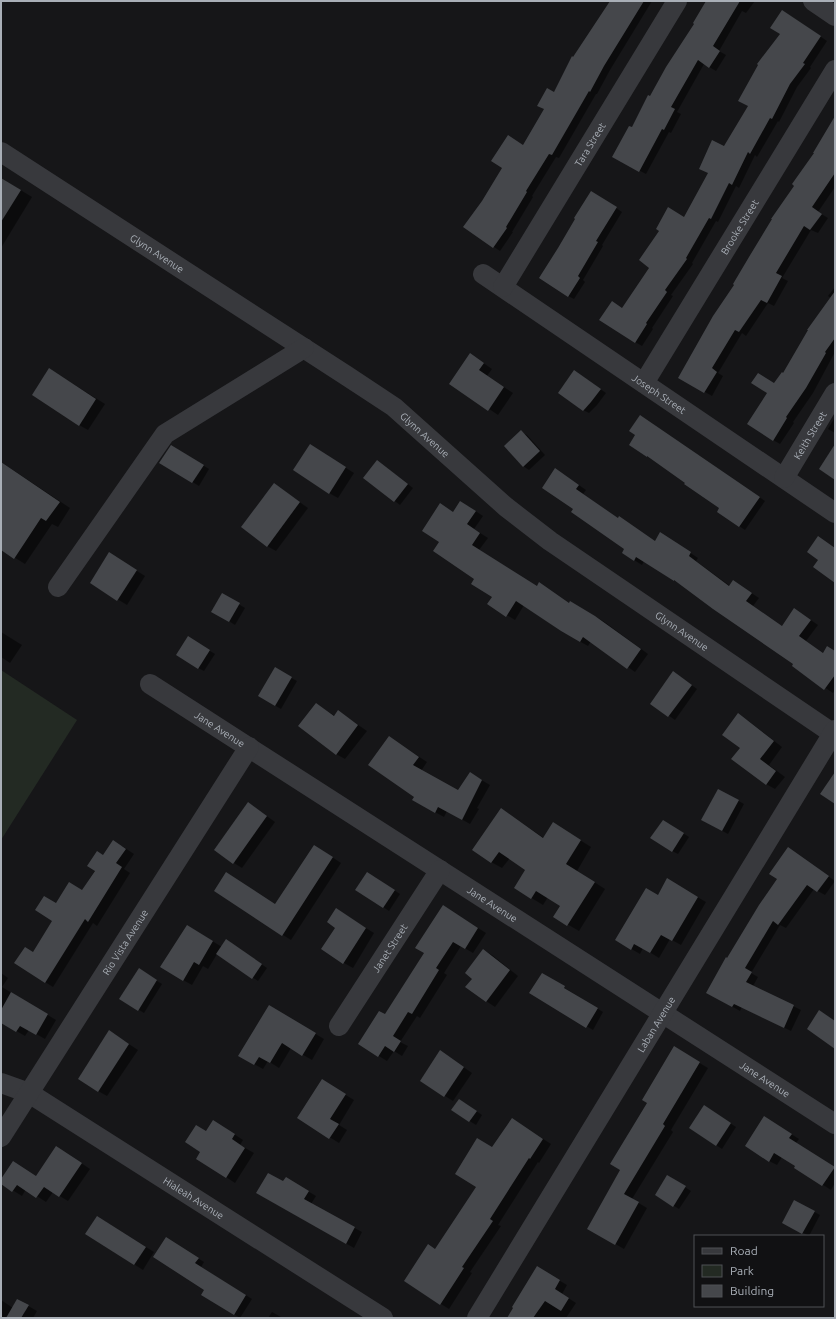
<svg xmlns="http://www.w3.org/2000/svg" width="836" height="1319" font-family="Ubuntu,sans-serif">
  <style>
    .green { fill: #232a23 }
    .shadow { fill: #0007 }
    .building { fill: #45474b }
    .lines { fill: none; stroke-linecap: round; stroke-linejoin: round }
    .minor { stroke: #38393d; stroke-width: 20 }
    .labels { text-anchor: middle; stroke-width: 4; stroke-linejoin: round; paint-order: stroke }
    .street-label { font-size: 10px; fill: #a9afb7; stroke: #111113 }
  </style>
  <rect width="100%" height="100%" fill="#161618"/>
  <!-- green -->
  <polygon class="green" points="1,670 77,720 1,840"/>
  <!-- shadow -->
  <g class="shadow">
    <polygon points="608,1 652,1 610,70 597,94 596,94 559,158 556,157 532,196 533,197 512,232 513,232 500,251 464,227 524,146 574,58 610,2"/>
    <polygon points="707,1 755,1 746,13 742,11 719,51 726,55 716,71 704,64 677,112 681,114 671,133 669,132 646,174 613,157 632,128 695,24"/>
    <polygon points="789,15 827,41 810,67 811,68 797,87 779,122 778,121 757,157 755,155 739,188 736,186 718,222 716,221 692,263 693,264 671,295 673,296 652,328 653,329 642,346 635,342 623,308 685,218 749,106"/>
    <polygon points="835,119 835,187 818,212 828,218 818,233 811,230 782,278 788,281 774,306 768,303 746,336 742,333 718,373 723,376 712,396 679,377"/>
    <polygon points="1,178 32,197 1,248"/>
    <polygon points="597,195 622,212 602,245 603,246 583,280 585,282 574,299 568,296"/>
    <polygon points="835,287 835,352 813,393 793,422 794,423 780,444 773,440 775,384 783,374 831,298 828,296"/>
    <polygon points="479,360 492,369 487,376 513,393 498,415 451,383"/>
    <polygon points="59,375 105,404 88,430 79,425"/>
    <polygon points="580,375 606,393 597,405 589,413 583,410"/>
    <polygon points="641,416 765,501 745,530 718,512 720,508 653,459 630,445 637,435"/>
    <polygon points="835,417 835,433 828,429"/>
    <polygon points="521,432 527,435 545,455 529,470 523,466"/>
    <polygon points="172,446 209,469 199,486 160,462"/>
    <polygon points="319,451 354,473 338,498 329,493"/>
    <polygon points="1,462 70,508 58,527 52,524 25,564 1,549"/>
    <polygon points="383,465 413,488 400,505 364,478"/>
    <polygon points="563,474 586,490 583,494 619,519 655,542 668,538 698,558 696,561 730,586 741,586 759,598 753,606 783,627 802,614 818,625 806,641 823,653 835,651 835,690 833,693 793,666 795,664 682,585 644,561 642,565 634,560 626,549 574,509"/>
    <polygon points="274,484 308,508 276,551 267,546"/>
    <polygon points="468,506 483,516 474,529 488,538 479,550 537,587 570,604 570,602 603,621 648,654 635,672 591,641 588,646 561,631 524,605 515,620 488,604 493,596 440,541 453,513"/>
    <polygon points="118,559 145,576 127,605 91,583"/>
    <polygon points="222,594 245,608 235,625 213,611"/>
    <polygon points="1,632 22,645 10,663 1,657"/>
    <polygon points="194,641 215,654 204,671 198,668"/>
    <polygon points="275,669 297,681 281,709 259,696"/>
    <polygon points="679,676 697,689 675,720 651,703"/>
    <polygon points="316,704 335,716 338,711 367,731 345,759 336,754"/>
    <polygon points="747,720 782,747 769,765 785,777 775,789 766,784 741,748"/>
    <polygon points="389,737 427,762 421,771 458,791 478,778 490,785 477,808 479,809 470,824 447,811 444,817 413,800 415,797"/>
    <polygon points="719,790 744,804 728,834 702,820"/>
    <polygon points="257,809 275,822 242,868 234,863"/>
    <polygon points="501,809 544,838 564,830 591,847 577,871 605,889 579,931 555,917 561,906 548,897 543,905 515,888 526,869 510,858 502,868 491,862"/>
    <polygon points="669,824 689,837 678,854 672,851"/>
    <polygon points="122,846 134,854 124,869 130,873 97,926 93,923 53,987 45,982 33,953 53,921 57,904 82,891 104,856"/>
    <polygon points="323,851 341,863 291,940 283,935 227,873 275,905"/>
    <polygon points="795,853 835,881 825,895 814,889 786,928 780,925 751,973 758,977 753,986 801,1010 791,1031 742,1007 740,1011 708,993"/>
    <polygon points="373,876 400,894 389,911 383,907"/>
    <polygon points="668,880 706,902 681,945 670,939 659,958 643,948 640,954 616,940 658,896"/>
    <polygon points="451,911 486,933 473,953 461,946 444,973 447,975 420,1018 417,1016 400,1042 408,1046 402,1056 394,1051 387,1061 359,1044 385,1015"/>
    <polygon points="345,915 374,933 353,968 344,963"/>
    <polygon points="196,931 222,947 232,944 267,968 258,981 217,954 208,969 203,966 192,985 183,980"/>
    <polygon points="483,950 492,955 518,976 495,1007 486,1001"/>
    <polygon points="139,970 162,984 144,1013 121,999"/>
    <polygon points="1,973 8,978 2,987 56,1020 45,1039 29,1030 25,1036 1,1022"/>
    <polygon points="542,974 603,1012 593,1030 531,993"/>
    <polygon points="269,1006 324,1039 312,1060 291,1048 279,1068 268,1061 263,1069 240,1056"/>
    <polygon points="118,1037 138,1050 107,1096 98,1091"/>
    <polygon points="674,1048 708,1068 671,1130 673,1132 632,1199 647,1208 624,1249 588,1228 621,1169 648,1103"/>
    <polygon points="449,1057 472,1073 453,1101 421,1081"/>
    <polygon points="331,1086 354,1100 339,1125 347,1130 339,1143 299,1118"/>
    <polygon points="465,1103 482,1115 476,1125 452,1110"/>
    <polygon points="710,1110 736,1127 722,1149 690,1128"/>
    <polygon points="772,1122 799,1139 796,1143 835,1168 835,1183 831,1190 795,1167 796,1166 782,1157 777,1165 769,1161"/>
    <polygon points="520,1124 551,1144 539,1163 538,1162 498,1225 501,1226 470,1272 472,1273 449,1309 441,1304 436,1250"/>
    <polygon points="222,1126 243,1140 240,1145 254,1153 235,1183 226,1177 201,1151 206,1132"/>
    <polygon points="65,1152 90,1169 68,1201 53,1192 46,1202 26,1189 22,1196 1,1183 1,1181 36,1177"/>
    <polygon points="668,1176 691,1191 679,1209 656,1195"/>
    <polygon points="286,1178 316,1196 311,1204 362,1232 354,1248 257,1193 284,1183"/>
    <polygon points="794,1201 820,1215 809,1236 783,1222"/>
    <polygon points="98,1217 154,1252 143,1270 87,1234"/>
    <polygon points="172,1242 204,1262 201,1267 252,1299 240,1318 203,1295 205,1290"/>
    <polygon points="545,1272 567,1285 562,1294 576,1303 566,1318 507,1318"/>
    <polygon points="1,1300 13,1308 18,1300 37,1311 33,1318 1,1318"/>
    <polygon points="272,1312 281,1317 283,1318 268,1318"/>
  </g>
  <!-- building -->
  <g class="building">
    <polygon points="610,1 644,1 604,66 590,92 589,91 552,155 549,154 526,191 527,192 506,227 507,228 493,248 463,227 482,201 502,168 491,161 508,135 523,145 544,109 537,106 547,88 554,92 572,56 573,57"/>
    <polygon points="706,1 740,1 713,46 720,51 709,68 698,60 671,107 675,109 664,130 662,129 639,172 612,157 629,126 632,127 648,95 650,96 666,67 694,24 693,23"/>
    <polygon points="782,10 821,36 803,63 805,64 790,84 772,119 770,118 750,154 748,152 732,185 729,183 711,219 709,218 686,258 687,259 665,290 667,292 646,323 647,324 635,343 599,320 612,301 622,308 649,268 639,260 659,231 656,229 668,207 684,217 708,173 699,169 712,140 724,146 748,106 738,101 758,65 757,64 780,34 770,28"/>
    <polygon points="835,116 835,173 812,207 822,214 810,230 804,226 776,273 782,276 767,303 761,300 739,332 735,330 712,368 717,372 704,393 678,378 713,316 734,285 733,284 749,257 772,219 771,219 794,186 792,184 814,153 813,153"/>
    <polygon points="1,178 21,190 1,222"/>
    <polygon points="591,191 617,207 596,241 598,242 578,276 580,278 568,297 539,278 558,248 575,219 574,218"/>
    <polygon points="835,291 835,338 825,352 826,353 806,388 786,417 787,418 773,441 747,424 767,393 751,383 758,373 774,383 782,372 783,373 808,330 807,330"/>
    <polygon points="470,353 484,363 479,370 504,387 488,411 449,384"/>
    <polygon points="49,368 96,399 79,426 32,395"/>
    <polygon points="574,370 601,389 591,402 583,411 558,393"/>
    <polygon points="640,415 760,497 739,527 717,512 719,508 684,484 685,483 647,456 647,457 629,445 635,435 629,431"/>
    <polygon points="521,430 540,451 523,467 504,446"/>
    <polygon points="310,444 346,467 329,494 293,470"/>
    <polygon points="835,444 835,480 819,469"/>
    <polygon points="171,445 204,465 192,483 159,463"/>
    <polygon points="377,460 408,484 394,502 363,478"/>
    <polygon points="1,462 60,502 46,521 41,518 14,559 1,550"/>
    <polygon points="555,468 579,485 576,489 618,518 619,516 655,541 660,532 691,552 689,556 729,586 733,580 752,593 746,601 782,626 794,608 811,620 799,636 823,653 827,646 835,651 835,675 824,690 792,666 793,664 713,609 674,580 674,581 636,557 634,561 622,553 624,549 571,512 573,509 542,488"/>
    <polygon points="274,483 300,502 267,547 241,527"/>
    <polygon points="460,501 476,511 467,524 480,533 472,545 537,586 539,582 569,603 570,601 595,616 641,649 627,669 583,637 580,642 561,631 516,601 506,617 487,604 492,597 471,584 474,579 433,551 439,542 422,531 440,503 453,512"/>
    <polygon points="818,536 835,548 835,583 813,567 818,560 807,552"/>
    <polygon points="109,552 137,570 117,601 90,583"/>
    <polygon points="222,593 240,603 229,622 211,612"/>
    <polygon points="188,636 210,650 198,669 176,655"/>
    <polygon points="275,667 292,677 275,706 258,696"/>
    <polygon points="673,671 692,685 668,717 650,704"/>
    <polygon points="316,703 334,716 338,710 358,725 336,755 298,726"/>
    <polygon points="738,713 774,741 760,759 776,771 766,785 731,759 740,748 722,735"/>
    <polygon points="389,736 419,757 413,765 458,790 470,772 482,780 462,820 438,807 435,813 412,800 414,797 368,765"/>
    <polygon points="835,772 835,804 820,794"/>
    <polygon points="718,789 739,800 722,831 701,820"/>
    <polygon points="248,802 267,816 233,864 214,850"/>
    <polygon points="501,808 543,838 553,822 581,840 566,864 595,882 567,926 553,917 560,906 536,891 531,899 514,888 525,870 499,852 491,863 472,850"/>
    <polygon points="663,820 684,833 672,852 650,838"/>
    <polygon points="113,840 126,849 116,863 122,867 88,922 85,919 45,983 14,963 25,947 33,952 52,921 35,910 44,896 56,903 69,882 82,890 95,871 87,866 97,851 103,855"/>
    <polygon points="314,845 333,857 282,936 214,891 226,872 275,904"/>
    <polygon points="788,847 829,876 817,892 807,885 778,925 773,921 745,968 752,972 746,982 794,1005 784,1028 734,1004 732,1007 706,993 726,957 727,958 759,905 777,879 769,874"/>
    <polygon points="367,872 395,890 383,908 355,890"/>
    <polygon points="667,878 698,897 672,941 661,935 650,953 634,944 631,950 615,940 646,888 658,895"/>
    <polygon points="443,905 478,928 465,949 453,942 436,968 439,970 412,1014 408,1012 393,1036 401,1041 394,1052 385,1046 378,1057 358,1044 379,1011 385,1014 424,953 415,948"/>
    <polygon points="336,908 366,928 343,964 321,949 335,928 327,922"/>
    <polygon points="187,925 213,941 199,965 194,962 183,981 160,967"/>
    <polygon points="226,939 262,964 252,979 216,954"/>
    <polygon points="483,949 510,970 486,1002 465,987 472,979 465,973"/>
    <polygon points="139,968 157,980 138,1011 119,999"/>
    <polygon points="542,973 565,986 564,988 598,1008 586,1028 529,993"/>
    <polygon points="11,992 48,1014 36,1035 20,1026 16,1032 1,1023 1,1010"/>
    <polygon points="269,1005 316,1033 302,1056 282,1043 270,1063 259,1057 254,1065 238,1056"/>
    <polygon points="819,1010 835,1021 835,1049 807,1029"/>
    <polygon points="109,1030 129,1044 98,1092 78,1079"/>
    <polygon points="674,1046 700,1062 663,1124 665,1126 624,1194 639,1202 615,1245 587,1229 620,1170 610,1164 647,1103 642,1100"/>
    <polygon points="440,1050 464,1067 444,1097 420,1081"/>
    <polygon points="322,1079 346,1094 330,1119 339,1124 329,1139 297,1118"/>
    <polygon points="459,1099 477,1111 469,1122 451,1110"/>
    <polygon points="704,1105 731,1123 716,1146 689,1128"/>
    <polygon points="764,1116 792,1134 789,1138 835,1167 822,1186 794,1168 795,1166 774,1153 769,1162 745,1146"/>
    <polygon points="512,1118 543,1139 530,1159 529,1158 490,1219 493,1221 462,1267 464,1268 440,1305 404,1281 428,1244 435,1249 476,1187 455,1174 477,1138 492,1147"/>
    <polygon points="213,1120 235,1134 232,1139 245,1148 226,1178 196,1159 200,1152 185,1142 196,1125 206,1131"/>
    <polygon points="56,1146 82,1163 59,1197 44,1187 36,1198 17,1185 12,1192 1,1184 1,1179 13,1161 36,1176"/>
    <polygon points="268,1173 283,1181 286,1177 309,1191 304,1199 355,1227 346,1244 256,1193"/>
    <polygon points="667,1175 686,1186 673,1207 655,1195"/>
    <polygon points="794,1200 815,1211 802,1234 782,1223"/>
    <polygon points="97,1216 146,1247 134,1265 85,1234"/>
    <polygon points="166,1237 199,1258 195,1263 246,1295 234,1315 201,1295 204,1290 153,1257"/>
    <polygon points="537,1266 560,1280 555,1289 569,1298 561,1311 545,1301 533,1318 507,1318 513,1308 512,1307"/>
    <polygon points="17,1299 29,1305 21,1318 6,1318"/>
  </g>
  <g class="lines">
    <!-- minor -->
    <g class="minor">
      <polyline points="813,1 835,16"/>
      <path id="s1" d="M1,152L347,376L394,407L506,507L550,541L835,735"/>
      <path id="s2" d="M483,274L835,513"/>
      <path id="s3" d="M503,287L677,1"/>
      <path id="s4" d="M644,383L835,70"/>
      <path id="s5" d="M784,478L835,393"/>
      <polyline points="58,587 165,434 304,348"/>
      <path id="s6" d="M150,684L835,1124"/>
      <path id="s7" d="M339,1026L440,870"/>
      <path id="s8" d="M1,1083L29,1093L383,1318"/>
      <path id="s9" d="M1,1137L249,747"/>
      <path id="s10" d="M477,1318L835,730"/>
    </g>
  </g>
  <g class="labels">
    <!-- street labels -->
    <g class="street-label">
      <text dy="4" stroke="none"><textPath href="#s3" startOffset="167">Tara Street</textPath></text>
      <text dy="4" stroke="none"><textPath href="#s4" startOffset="183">Brooke Street</textPath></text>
      <text dy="4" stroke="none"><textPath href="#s1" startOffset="186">Glynn Avenue</textPath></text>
      <text dy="4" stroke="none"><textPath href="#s2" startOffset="213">Joseph Street</textPath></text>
      <text dy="4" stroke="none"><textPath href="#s1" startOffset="510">Glynn Avenue</textPath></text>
      <text dy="4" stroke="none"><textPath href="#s5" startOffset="50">Keith Street</textPath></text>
      <text dy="4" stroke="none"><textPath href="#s1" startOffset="834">Glynn Avenue</textPath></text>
      <text dy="4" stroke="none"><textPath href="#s6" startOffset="83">Jane Avenue</textPath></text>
      <text dy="4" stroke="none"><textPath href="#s6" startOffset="407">Jane Avenue</textPath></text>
      <text dy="4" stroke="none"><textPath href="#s9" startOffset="231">Rio Vista Avenue</textPath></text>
      <text dy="4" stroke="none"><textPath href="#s7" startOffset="93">Janet Street</textPath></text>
      <text dy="4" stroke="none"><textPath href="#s10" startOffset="344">Laban Avenue</textPath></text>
      <text dy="4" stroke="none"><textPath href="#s6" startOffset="731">Jane Avenue</textPath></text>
      <text dy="4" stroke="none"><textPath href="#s8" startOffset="225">Hialeah Avenue</textPath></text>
    </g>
  </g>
  <!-- border -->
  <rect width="836" height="1319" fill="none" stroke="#a9afb7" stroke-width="4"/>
  <!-- legend -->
  <rect x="694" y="1235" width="130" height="72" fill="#111113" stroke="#4e5055"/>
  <rect x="702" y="1248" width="20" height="6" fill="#38393d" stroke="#4e5055"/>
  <text x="730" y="1255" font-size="12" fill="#a9afb7">Road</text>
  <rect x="702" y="1265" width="20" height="12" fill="#232a23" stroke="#4e5055"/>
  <text x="730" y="1275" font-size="12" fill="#a9afb7">Park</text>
  <rect x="702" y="1285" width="20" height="12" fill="#45474b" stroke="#4e5055"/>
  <text x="730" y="1295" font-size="12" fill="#a9afb7">Building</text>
</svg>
